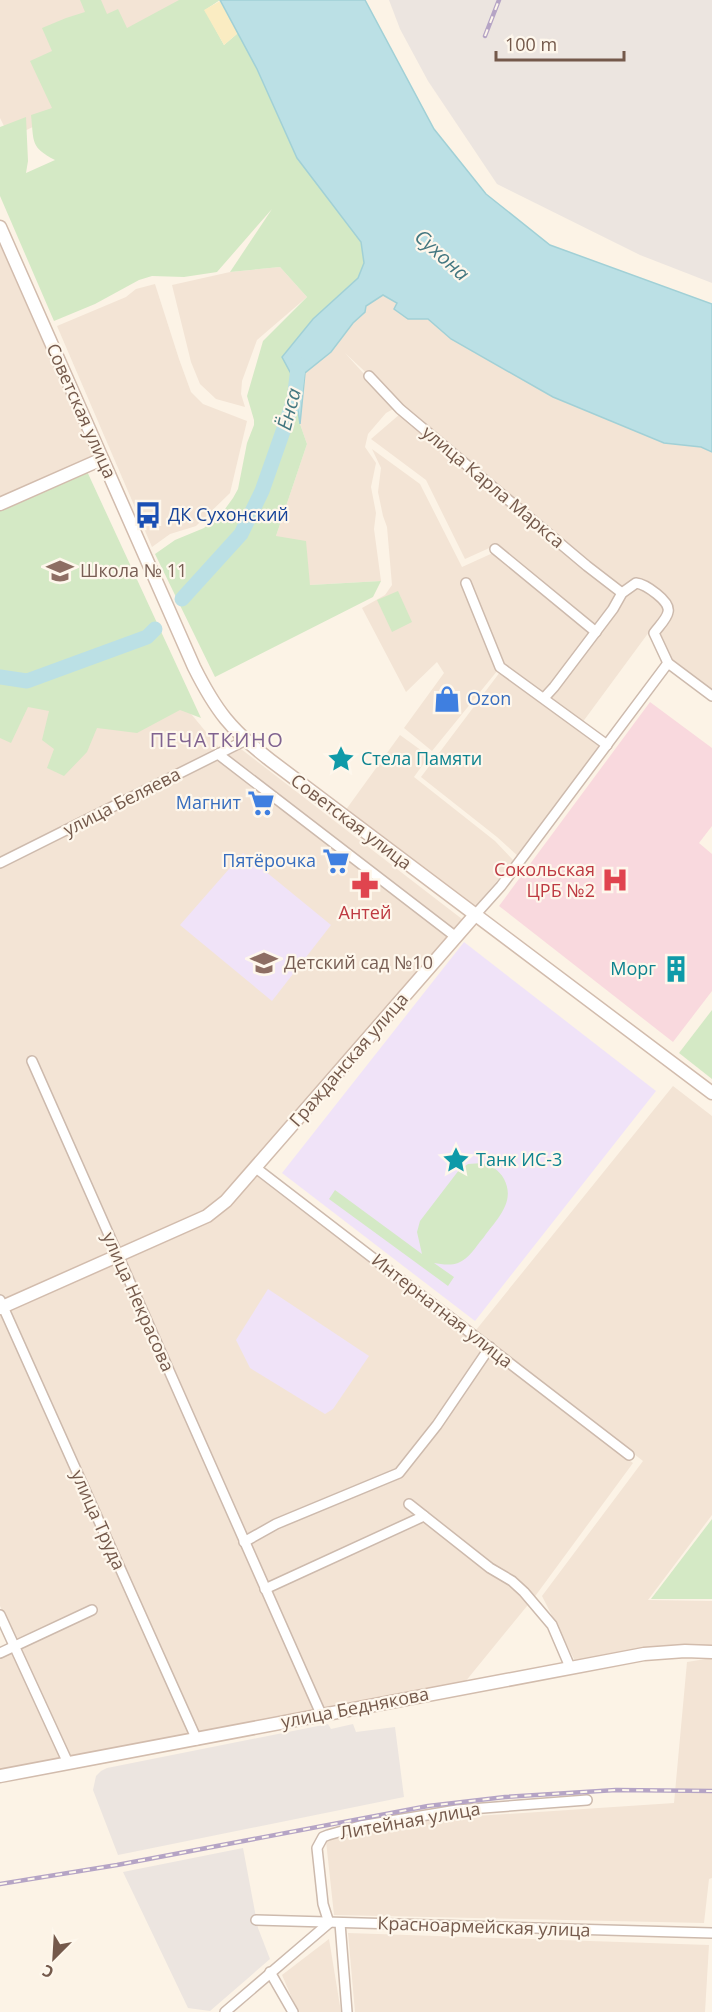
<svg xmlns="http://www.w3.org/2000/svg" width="712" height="2012" font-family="'Open Sans',sans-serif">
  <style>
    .residential { fill: #f3e4d5 }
    .industrial { fill: #ece5e0 }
    .education { fill: #f0e3f8 }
    .medical { fill: #f9d9de }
    .green { fill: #d4e9c5 }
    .sand { fill: #faecc2 }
    .water { fill: #bbe0e5; stroke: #a1d0d6; stroke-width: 1.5 }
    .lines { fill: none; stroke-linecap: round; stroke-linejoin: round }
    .river { stroke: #bbe0e5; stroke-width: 15 }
    .street-casing { stroke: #cdbaad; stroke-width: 12 }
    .secondary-casing { stroke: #d2bcad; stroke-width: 15 }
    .street { stroke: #fff; stroke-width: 9 }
    .secondary { stroke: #fff; stroke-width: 12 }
    .rail-casing { stroke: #b5a4c5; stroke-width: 4.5 }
    .rail { stroke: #fef7ec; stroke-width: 2; stroke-dasharray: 7; stroke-linecap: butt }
    .labels { text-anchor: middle; stroke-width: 4.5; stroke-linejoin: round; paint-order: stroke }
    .street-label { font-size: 18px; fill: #74594b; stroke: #fef7ec }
    .transit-label { font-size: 18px; fill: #164399; stroke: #fef7ec; text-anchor: start }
    .education-label { font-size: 18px; fill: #785e54; stroke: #fef7ec; text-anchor: start }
    .shop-label { font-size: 18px; fill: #366cbe; stroke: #fef7ec; text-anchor: end }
    .culture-label { font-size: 18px; fill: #0d838f; stroke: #fef7ec; text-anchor: start }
    .health-label { font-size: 18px; fill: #be3a42; stroke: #fef7ec; text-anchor: end }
    .water-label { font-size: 20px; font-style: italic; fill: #437780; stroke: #fef7ec }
    .neighbourhood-label { font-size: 20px; letter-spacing: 1.5px; fill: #806390; stroke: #fef7ec }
  </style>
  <rect width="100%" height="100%" fill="#fcf3e6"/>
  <!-- residential -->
  <g class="residential">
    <polygon points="0,0 194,0 78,105 10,138 0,118"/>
    <polygon points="0,245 94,458 0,499"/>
    <polygon points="280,267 307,297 257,340 242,381 241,394 245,407 216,399 200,384 191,362 172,285 230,272"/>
    <polygon points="155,284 179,359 191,392 203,404 247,421 230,493 196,526 170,534 152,547 57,326 126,297 136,289"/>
    <polygon points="383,295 428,319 451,339 664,443 701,447 712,452 712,690 672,660 660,632 674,613 671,600 646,582 636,579 625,585 622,588 403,407 345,353 395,408 386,413 368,434 365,447 376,463 371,487 376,513 374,529 381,581 310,585 276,536 307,444 300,424 303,380 305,373 331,352 353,323 365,312 366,306"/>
    <polygon points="400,414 617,594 610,608 595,626 496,545 465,559 426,480 371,439"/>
    <polygon points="372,449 420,484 462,567 495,552 590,633 551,686 543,693 502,665 432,751 404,728 444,673 437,662 406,692 362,608 385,595 392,585 387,527 383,516 378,492 381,468"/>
    <polygon points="0,511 192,715 220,749 0,857"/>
    <polygon points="639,588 664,605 663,613 582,723 548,698 556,693 626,596"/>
    <polygon points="500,672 602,746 519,857 497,837 421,777"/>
    <polygon points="400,735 429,756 414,777 495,841 514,861 475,907 345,811"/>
    <polygon points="241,749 462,919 223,1198 204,1212 0,1304 0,868"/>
    <polygon points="673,1086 712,1116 712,1515 648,1600 712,1601 712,1646 685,1645 642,1648 575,1661 542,1596 643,1461 476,1330"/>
    <polygon points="257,1173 484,1347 432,1423 395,1470 274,1521 245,1538 122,1259 206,1221"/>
    <polygon points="117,1261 316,1710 199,1734 7,1310"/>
    <polygon points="0,1312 2,1312 192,1737 69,1759 0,1606"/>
    <polygon points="491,1353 633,1463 536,1595 465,1682 322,1709 248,1543 279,1527 403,1477 442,1427"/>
    <polygon points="13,1650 63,1760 0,1773 0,1655"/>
    <polygon points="712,1658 712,1878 709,1879 704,1923 334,1915 326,1841 431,1819 674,1803 687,1662"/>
    <polygon points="348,1933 709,1945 705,2012 355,2012"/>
    <polygon points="329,1939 341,2012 298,2012 282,1975"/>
  </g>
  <!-- industrial -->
  <g class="industrial">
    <polygon points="389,0 712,0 712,283 640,255 497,184 428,81 400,29"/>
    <polygon points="328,1724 331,1729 353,1724 356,1732 395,1727 404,1797 118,1855 93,1790 96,1776 101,1771 107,1768"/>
    <polygon points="243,1848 258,1928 270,1959 210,2011 188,2008 123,1872"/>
  </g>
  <!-- education -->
  <g class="education">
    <polygon points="243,853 331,925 272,1001 180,925"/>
    <polygon points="464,942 656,1091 475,1321 282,1173"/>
    <polygon points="268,1289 369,1356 333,1409 325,1414 250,1368 236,1340"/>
  </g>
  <!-- medical -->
  <polygon class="medical" points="650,702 712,748 712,826 699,843 712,854 712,991 673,1042 499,906"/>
  <!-- green -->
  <g class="green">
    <path d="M80,0H101L107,14L118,9L127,28L179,0H220L205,10L224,45L238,33L340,214L361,242L364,263L358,278L313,319L294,400L297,403L300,424L307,444L276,536L306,541L310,585L381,581L373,597L215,677L155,554L175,540L204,528L225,509L233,498L238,489L247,443L254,425V420L247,396L263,341L307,297L280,267L230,272L272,209L217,272L184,277L152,276L139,280L95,304L54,321L0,196V127L26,117L28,161L26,173L55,160C30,147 34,142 31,115L52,108L30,61L52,51L42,28L66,18L85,12Z"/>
    <polygon points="85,467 201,718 180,710 137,733 97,728 87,752 64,776 47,768 54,749 42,740 49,711 28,707 11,743 0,738 0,504"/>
    <polygon points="398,591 412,622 392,632 377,600"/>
    <polygon points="712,1010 712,1079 679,1053"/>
    <path d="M483,1163C492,1166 499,1170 504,1179C516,1202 497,1219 484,1237C476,1246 469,1259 458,1263C450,1266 441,1264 434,1263L454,1277L448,1286L329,1199L335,1190L422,1254L417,1232L420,1221L459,1170L468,1164Z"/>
    <polygon points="712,1519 712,1599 651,1599"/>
  </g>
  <!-- sand -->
  <polygon class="sand" points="220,1 238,33 224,45 204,10"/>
  <!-- water -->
  <polygon class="water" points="220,0 365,0 434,129 486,194 550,245 712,304 712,452 701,447 664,443 553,397 451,339 428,319 408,319 394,309 397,303 383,295 366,306 365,312 353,323 331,352 305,373 300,424 297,403 294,400 297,385 282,357 313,319 358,278 364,263 361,242 297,158 257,69"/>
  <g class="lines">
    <!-- river -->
    <g class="river">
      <polyline points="182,599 241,534 262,491 294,400 298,368 300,365"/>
      <polyline points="0,677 27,681 147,637 155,629"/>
    </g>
    <defs>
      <g id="street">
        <polyline points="369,376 400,409 587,566 622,593"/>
        <polyline points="495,549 596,632"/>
        <polyline points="466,583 500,667 607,745"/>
        <path d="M544,698L554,687L613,609L622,593L636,583C645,584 671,601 668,612C667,619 658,627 654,633L668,663L712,696"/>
        <polyline points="218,754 456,937"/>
        <polyline points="0,863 244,741"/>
        <polyline points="475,915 501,886 668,663"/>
        <polyline points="32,1061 321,1714"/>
        <polyline points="256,1168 629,1455"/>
        <polyline points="0,1300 197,1740"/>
        <polyline points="409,1504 490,1568 512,1581 524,1592 552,1625 570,1667"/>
        <polyline points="244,1542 276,1524 399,1473 437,1425 490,1347"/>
        <polyline points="265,1589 424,1516"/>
        <polyline points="0,1615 68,1763"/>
        <polyline points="0,1653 92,1610"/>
        <polyline points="256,1920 712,1933"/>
        <polyline points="340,1923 347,2012"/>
        <polyline points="270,1972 293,2012"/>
        <polyline points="225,2012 329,1923 323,1904 317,1848 323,1837 328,1835 360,1826 457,1810 587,1800"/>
      </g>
      <g id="secondary">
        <path d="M0,227L194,667C216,711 231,730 270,760L712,1093"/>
        <polyline points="0,504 102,459"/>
        <polyline points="0,1308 207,1216 226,1201 475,915"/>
        <polyline points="0,1776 644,1654 685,1651 712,1652"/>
      </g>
    </defs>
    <!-- street casing -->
    <use href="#street" class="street-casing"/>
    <!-- secondary casing -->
    <use href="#secondary" class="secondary-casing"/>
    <!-- street -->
    <use href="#street" class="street"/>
    <!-- secondary -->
    <use href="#secondary" class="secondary"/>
    <defs>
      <g id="rail">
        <polyline points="485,36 499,0"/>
        <polyline points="0,1884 117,1865 428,1806 505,1797 616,1790 712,1791"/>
      </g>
    </defs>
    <!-- rail casing -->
    <use href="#rail" class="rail-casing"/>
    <!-- rail -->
    <use href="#rail" class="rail"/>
  </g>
  <!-- icons -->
  <defs>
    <symbol id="bus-bare" viewBox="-9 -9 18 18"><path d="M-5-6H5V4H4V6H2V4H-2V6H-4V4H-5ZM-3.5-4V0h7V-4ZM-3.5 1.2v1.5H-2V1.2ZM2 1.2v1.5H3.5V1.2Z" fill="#1a4fb4" stroke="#fef7ec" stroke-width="2.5" paint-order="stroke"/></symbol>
    <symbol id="school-bare" viewBox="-9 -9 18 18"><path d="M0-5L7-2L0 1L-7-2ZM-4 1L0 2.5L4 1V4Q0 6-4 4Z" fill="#8d6e63" stroke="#fef7ec" stroke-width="2.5" paint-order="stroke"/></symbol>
    <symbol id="shop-bare" viewBox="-9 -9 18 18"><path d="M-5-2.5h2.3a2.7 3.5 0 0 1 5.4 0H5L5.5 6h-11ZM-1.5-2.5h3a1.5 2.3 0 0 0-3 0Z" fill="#3f7fe0" stroke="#fef7ec" stroke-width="2.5" paint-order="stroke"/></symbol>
    <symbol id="sight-bare" viewBox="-9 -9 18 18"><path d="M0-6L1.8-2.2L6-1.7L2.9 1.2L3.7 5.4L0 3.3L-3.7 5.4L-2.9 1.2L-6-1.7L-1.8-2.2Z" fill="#0f9aa8" stroke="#fef7ec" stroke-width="2.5" paint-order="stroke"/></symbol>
    <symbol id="supermarket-bare" viewBox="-9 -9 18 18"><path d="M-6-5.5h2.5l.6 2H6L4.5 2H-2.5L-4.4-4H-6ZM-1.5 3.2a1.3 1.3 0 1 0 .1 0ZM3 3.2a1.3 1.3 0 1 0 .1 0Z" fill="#3f7fe0" stroke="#fef7ec" stroke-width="2.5" paint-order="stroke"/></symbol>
    <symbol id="hospital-bare" viewBox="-9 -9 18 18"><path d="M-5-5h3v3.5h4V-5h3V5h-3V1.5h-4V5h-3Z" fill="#e0444e" stroke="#fef7ec" stroke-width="2.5" paint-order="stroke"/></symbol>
    <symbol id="pharmacy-bare" viewBox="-9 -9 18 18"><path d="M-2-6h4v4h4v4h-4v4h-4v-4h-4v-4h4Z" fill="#e0444e" stroke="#fef7ec" stroke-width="2.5" paint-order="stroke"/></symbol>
    <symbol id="building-bare" viewBox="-9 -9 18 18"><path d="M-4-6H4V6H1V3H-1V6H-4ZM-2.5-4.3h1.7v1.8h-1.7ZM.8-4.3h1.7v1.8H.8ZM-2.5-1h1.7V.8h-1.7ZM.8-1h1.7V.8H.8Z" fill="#0f9aa8" stroke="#fef7ec" stroke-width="2.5" paint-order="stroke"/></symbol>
  </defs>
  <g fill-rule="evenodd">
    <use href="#bus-bare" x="129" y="496" width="38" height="38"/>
    <use href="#school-bare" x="41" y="552" width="38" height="38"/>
    <use href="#shop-bare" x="428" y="680" width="38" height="38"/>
    <use href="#sight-bare" x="322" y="740" width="38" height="38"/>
    <use href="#supermarket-bare" x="242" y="784" width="38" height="38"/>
    <use href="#supermarket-bare" x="317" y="842" width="38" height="38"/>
    <use href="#hospital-bare" x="596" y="861" width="38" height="38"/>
    <use href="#pharmacy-bare" x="346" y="866" width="38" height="38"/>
    <use href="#school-bare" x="245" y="944" width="38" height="38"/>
    <use href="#building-bare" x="657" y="950" width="38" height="38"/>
    <use href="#sight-bare" x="437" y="1141" width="38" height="38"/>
  </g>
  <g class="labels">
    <!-- street labels -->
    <g class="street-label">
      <text transform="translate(81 411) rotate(66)" y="6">Советская улица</text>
      <text transform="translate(493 487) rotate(40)" y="6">улица Карла Маркса</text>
      <text transform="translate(122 802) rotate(-27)" y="6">улица Беляева</text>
      <text transform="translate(351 822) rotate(37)" y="6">Советская улица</text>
      <text transform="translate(349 1060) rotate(-49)" y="6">Гражданская улица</text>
      <text transform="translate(138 1302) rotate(66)" y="6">улица Некрасова</text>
      <text transform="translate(442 1311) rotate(38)" y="6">Интернатная улица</text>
      <text transform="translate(98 1520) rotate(66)" y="6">улица Труда</text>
      <text transform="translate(355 1708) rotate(-11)" y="6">улица Беднякова</text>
      <text transform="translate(410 1821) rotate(-10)" y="6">Литейная улица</text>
      <text transform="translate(484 1927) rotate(2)" y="6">Красноармейская улица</text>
    </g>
    <!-- transit labels -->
    <g class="transit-label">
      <text x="168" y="521">ДК Сухонский</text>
    </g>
    <!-- education labels -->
    <g class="education-label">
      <text x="80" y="577">Школа № 11</text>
      <text x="284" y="969">Детский сад №10</text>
    </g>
    <!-- shop labels -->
    <g class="shop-label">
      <text x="467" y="705" text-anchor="start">Ozon</text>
      <text x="241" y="809">Магнит</text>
      <text x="316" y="867">Пятёрочка</text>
    </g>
    <!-- culture labels -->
    <g class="culture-label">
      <text x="361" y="765">Стела Памяти</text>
      <text x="656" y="975" text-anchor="end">Морг</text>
      <text x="476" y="1166">Танк ИС-3</text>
    </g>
    <!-- health labels -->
    <g class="health-label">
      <text x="595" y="876">Сокольская<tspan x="595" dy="21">ЦРБ №2</tspan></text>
      <text x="365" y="919" text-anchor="middle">Антей</text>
    </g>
    <!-- water labels -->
    <g class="water-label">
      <text transform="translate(442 255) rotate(42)" y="7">Сухона</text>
      <text transform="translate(289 409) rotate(-75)" y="7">Ёнса</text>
    </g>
    <!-- neighbourhood labels -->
    <g class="neighbourhood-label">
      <text x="217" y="747">ПЕЧАТКИНО</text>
    </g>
  </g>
  <!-- north arrow -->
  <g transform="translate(54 1958) rotate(204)" stroke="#fef7ec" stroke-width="4.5" paint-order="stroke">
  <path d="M0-4.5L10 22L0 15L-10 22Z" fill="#74594b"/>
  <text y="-9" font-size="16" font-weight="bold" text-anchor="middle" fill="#74594b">С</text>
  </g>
  <!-- scale -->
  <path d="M496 51v9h128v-9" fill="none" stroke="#74594b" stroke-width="3"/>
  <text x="505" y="51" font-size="18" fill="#74594b" stroke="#fef7ec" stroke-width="4.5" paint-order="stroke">100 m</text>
</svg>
